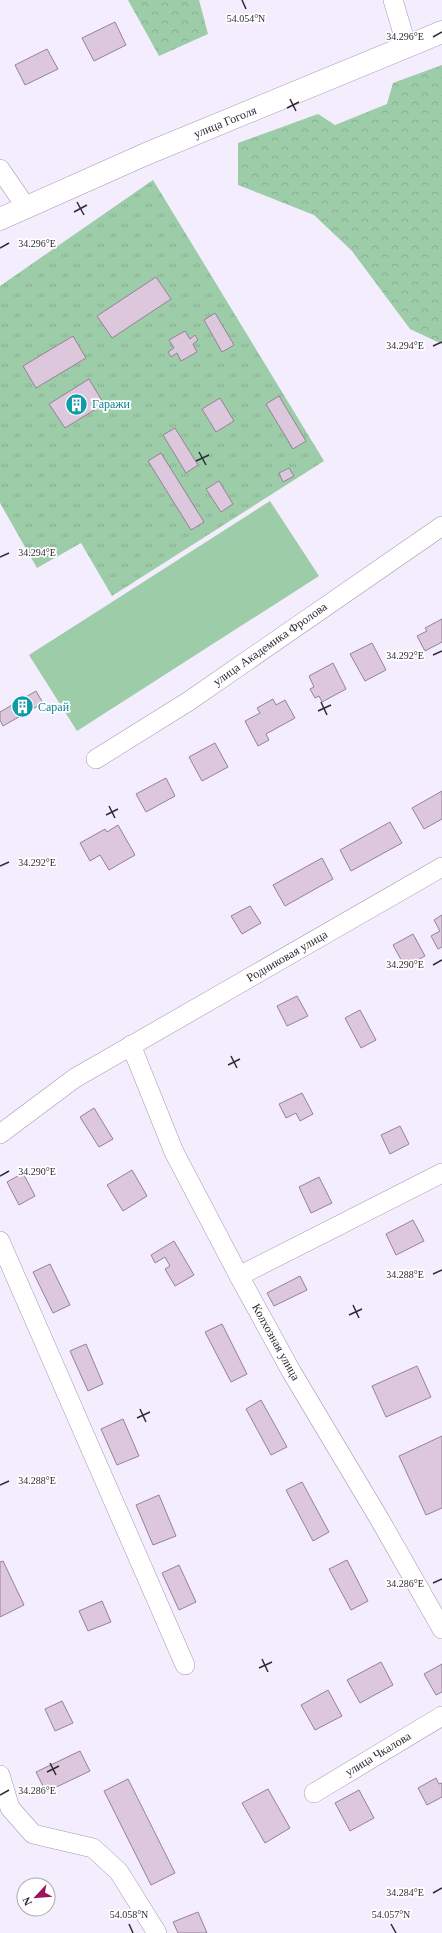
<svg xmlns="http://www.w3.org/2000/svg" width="442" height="1933" font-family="'Times New Roman',serif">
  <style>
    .grass { fill: url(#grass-tufts) }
    .forest { fill: url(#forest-crowns) }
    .green { fill: #9dcca8 }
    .building { fill: #dcc7dc; stroke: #968296 }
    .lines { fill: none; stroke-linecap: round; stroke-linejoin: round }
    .minor-casing { stroke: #a39ab2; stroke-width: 20 }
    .major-casing { stroke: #a39ab2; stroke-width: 23 }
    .minor { stroke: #fff; stroke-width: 19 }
    .major { stroke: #fff; stroke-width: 22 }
    .ticks { fill: none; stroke: #2e2b35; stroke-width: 1.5 }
    .labels { text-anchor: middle; stroke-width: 3.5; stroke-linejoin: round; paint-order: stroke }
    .street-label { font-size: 12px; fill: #2e2b35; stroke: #fff }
    .culture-label { font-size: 12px; fill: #0d838f; stroke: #fff; text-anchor: start }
    .ticks-label { font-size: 10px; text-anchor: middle; fill: #2e2b35; stroke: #fff; stroke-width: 3.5; stroke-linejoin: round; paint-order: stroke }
  </style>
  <defs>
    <pattern id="grass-tufts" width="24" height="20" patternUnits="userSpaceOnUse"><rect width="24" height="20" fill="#9dcca8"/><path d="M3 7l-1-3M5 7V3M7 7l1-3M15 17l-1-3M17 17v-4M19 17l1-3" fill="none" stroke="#88af91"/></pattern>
    <pattern id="forest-crowns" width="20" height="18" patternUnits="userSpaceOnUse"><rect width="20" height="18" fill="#9dcca8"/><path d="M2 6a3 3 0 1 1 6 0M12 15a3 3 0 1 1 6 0" fill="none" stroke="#88af91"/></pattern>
  </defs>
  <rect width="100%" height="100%" fill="#f3edfd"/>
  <!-- grass -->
  <polygon class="grass" points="153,180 324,461 112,596 81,543 37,568 0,503 0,286"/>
  <!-- forest -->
  <g class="forest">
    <polygon points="128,0 199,0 208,34 159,56"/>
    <polygon points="442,65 442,344 410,329 352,251 314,215 238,185 238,143 318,114 335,125 387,104 393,83"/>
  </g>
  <!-- green -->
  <polygon class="green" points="270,501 319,576 77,731 29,655"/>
  <!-- building -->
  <g class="building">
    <polygon points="115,22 126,45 94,61 82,38"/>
    <polygon points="47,49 58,69 25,85 15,65"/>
    <polygon points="156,277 171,299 112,338 97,316"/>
    <polygon points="215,313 234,345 222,352 204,320"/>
    <polygon points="185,331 190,339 195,335 198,340 193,344 197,352 181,361 177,353 171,357 168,352 174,348 169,340"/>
    <polygon points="73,336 86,358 36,388 23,366"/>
    <polygon points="89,379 104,404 65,428 49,404"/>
    <polygon points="279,396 306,441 293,449 266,404"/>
    <polygon points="220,398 234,421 216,432 202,409"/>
    <polygon points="175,428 198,465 186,473 163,435"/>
    <polygon points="161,453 204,522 191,530 148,461"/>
    <polygon points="289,468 294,476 283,482 279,473"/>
    <polygon points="219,481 233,504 221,512 206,489"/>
    <polygon points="442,619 442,642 425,651 417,636 427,631 425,628"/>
    <polygon points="372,643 386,670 365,681 350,654"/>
    <polygon points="333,663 346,689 322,702 319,696 315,698 310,689 314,687 309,676"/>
    <polygon points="36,691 43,703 3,726 0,720 0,712"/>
    <polygon points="273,699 276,705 285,700 295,718 266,734 269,740 258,746 245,721 260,713 257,708"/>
    <polygon points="215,743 228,767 202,781 189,757"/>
    <polygon points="166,778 175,796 146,812 136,794"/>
    <polygon points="442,791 442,819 424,829 412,808"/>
    <polygon points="390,822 402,843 351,871 340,850"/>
    <polygon points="118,825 135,855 109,870 100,855 90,861 80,843 105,829 107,832"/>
    <polygon points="322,858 333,879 285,906 273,885"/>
    <polygon points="250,906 261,923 242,934 231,916"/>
    <polygon points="442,915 442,947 438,949 431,936 440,931 434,920"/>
    <polygon points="413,934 425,956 405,967 393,945"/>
    <polygon points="297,996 308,1016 287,1026 277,1006"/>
    <polygon points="360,1010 376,1040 361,1048 345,1018"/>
    <polygon points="302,1093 313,1114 300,1121 296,1113 286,1118 279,1104"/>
    <polygon points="94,1108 113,1139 99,1147 80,1117"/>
    <polygon points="400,1126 409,1144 390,1154 381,1135"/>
    <polygon points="132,1170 147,1196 123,1211 107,1185"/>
    <polygon points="23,1173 35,1196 19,1205 7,1182"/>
    <polygon points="319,1177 332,1203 311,1213 299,1187"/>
    <polygon points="413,1220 424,1241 396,1255 386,1234"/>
    <polygon points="174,1241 194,1275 175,1286 165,1269 170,1266 165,1257 155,1263 151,1255"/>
    <polygon points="50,1264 70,1305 53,1313 33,1272"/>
    <polygon points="300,1276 307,1290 274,1306 267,1293"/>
    <polygon points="222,1324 247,1374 231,1382 205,1332"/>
    <polygon points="86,1344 103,1384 88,1391 70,1351"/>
    <polygon points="417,1366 431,1397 386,1417 372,1386"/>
    <polygon points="261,1400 287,1447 271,1455 246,1409"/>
    <polygon points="123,1419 139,1456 117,1465 101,1429"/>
    <polygon points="442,1436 442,1508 426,1515 399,1456"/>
    <polygon points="302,1482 329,1532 313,1541 286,1490"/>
    <polygon points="159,1495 176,1536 153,1545 136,1505"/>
    <polygon points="347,1560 368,1601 351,1610 329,1569"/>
    <polygon points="3,1561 24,1605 0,1617 0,1562"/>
    <polygon points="179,1565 196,1602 179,1610 162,1573"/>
    <polygon points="102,1601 111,1622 88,1631 79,1611"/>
    <polygon points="381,1662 393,1685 360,1703 347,1680"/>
    <polygon points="442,1664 442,1692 436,1695 424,1674"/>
    <polygon points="328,1690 342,1716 315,1730 301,1705"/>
    <polygon points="62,1701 73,1723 55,1731 45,1709"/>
    <polygon points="80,1751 90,1771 46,1792 36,1772"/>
    <polygon points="436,1778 439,1784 442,1783 442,1797 427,1805 418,1788"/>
    <polygon points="128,1779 175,1873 151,1885 104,1791"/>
    <polygon points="268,1789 290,1828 265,1843 242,1803"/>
    <polygon points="359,1790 374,1818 350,1831 335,1803"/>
    <polygon points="198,1912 207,1933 178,1933 173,1922"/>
  </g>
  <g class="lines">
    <defs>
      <g id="minor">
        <polyline points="393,0 407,47"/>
        <polyline points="0,169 26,207"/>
        <polyline points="96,759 189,701 442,526"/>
        <polyline points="131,1045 174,1152 239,1276 291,1371 380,1520 442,1629"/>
        <polyline points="0,1134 75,1078 442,867"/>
        <polyline points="0,1241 185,1665"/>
        <polyline points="239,1276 442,1173"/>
        <polyline points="0,1775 10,1808 33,1834 93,1848 119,1872 157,1933"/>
        <polyline points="314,1793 442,1716"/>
      </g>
      <polyline id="major" points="0,219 146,154 442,32"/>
    </defs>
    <!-- minor casing -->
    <use href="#minor" class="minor-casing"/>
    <!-- major casing -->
    <use href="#major" class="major-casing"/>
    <!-- minor -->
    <use href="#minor" class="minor"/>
    <!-- major -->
    <use href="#major" class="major"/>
  </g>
  <!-- ticks -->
  <path class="ticks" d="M242,0L246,9M433,37L442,32M290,99L296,111M287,108L299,102M77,202L84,215M74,212L87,205M0,248L9,243M433,346L442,342M199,452L206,465M196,461L209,455M0,557L9,553M433,655L442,651M321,702L327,715M318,711L331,705M109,806L115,818M106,815L118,809M0,866L9,862M433,965L442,960M231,1056L237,1068M228,1065L240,1059M0,1176L9,1171M433,1274L442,1270M353,1305L359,1318M349,1315L362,1309M140,1409L146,1422M137,1418L150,1412M0,1485L9,1481M433,1583L442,1579M262,1659L268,1672M259,1668L272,1662M50,1763L56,1775M47,1772L59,1766M0,1795L9,1790M433,1893L442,1888M129,1924L133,1933M391,1924L396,1933"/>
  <!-- icons -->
  <defs>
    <symbol id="building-disc" viewBox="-11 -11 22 22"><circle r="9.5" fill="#0f9aa8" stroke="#fff"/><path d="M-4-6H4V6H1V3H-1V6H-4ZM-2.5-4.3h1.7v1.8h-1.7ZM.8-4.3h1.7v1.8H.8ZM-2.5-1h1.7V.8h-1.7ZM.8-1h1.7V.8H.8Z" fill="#fff"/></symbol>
  </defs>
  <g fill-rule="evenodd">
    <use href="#building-disc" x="64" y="392" width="25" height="25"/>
    <use href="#building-disc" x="10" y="694" width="25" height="25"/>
  </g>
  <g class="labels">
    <!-- street labels -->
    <g class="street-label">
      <text transform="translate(225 122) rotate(-22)" y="4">улица Гоголя</text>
      <text transform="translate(270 644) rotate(-35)" y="4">улица Академика Фролова</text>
      <text transform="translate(287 956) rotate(-30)" y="4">Родниковая улица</text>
      <text transform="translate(276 1342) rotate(61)" y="4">Колхозная улица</text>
      <text transform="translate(378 1754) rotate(-31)" y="4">улица Чкалова</text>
    </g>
    <!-- culture labels -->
    <g class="culture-label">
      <text x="92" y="408">Гаражи</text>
      <text x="38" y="711">Сарай</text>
    </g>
  </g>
  <g class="ticks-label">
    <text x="246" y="22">54.054°N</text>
    <text x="405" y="40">34.296°E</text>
    <text x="37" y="247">34.296°E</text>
    <text x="405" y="349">34.294°E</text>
    <text x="37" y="556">34.294°E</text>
    <text x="405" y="659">34.292°E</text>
    <text x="37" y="866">34.292°E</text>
    <text x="405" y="968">34.290°E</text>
    <text x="37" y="1175">34.290°E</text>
    <text x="405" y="1278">34.288°E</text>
    <text x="37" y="1484">34.288°E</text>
    <text x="405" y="1587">34.286°E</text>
    <text x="37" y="1794">34.286°E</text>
    <text x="405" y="1896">34.284°E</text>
    <text x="129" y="1918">54.058°N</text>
    <text x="391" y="1918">54.057°N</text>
  </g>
  <!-- north arrow -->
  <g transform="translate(36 1897) rotate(244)"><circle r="19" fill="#ffffff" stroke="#abaaae"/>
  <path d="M0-3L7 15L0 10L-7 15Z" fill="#9f115b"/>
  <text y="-6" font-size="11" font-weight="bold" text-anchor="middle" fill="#2e2b35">N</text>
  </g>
</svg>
